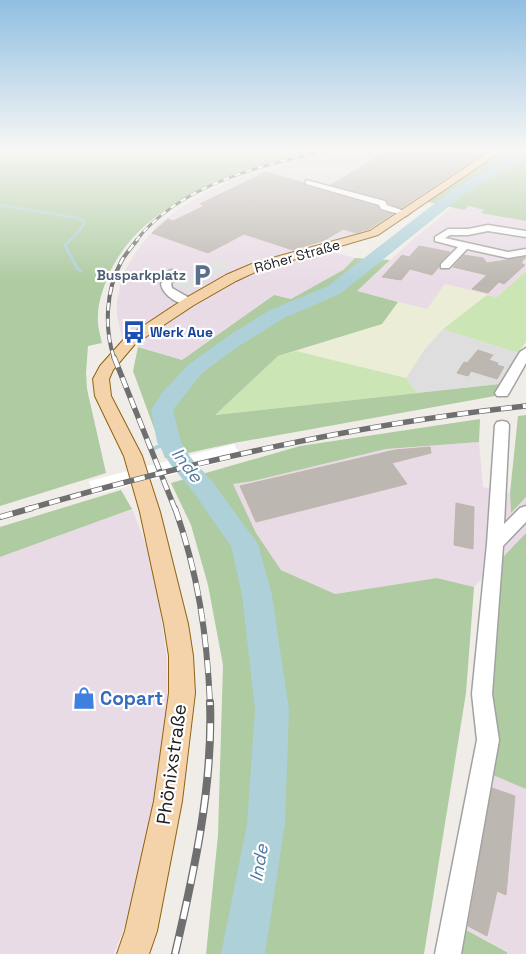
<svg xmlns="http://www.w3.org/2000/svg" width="526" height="954" font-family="'Space Grotesk',sans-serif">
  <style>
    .residential { fill: #dfdede }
    .industrial { fill: #e9dbe6 }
    .farmland { fill: #ebedd6 }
    .grass { fill: #cce5b4 }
    .forest { fill: #aecba1 }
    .parking { fill: #e1e1e1 }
    .pier { fill: #fff }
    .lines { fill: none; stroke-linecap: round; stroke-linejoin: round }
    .stream-far2 { stroke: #add0d9; stroke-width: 2.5 }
    .stream-far1 { stroke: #add0d9; stroke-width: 3 }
    .stream { stroke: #add0d9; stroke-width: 4 }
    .river { fill: #add0d9; fill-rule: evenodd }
    .building { fill: #bdb7b1; stroke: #c1b5ac }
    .minor-casing { stroke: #a2a2a2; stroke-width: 3 }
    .major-casing { stroke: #8f630f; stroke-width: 2 }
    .minor { fill: #fff; fill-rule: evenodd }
    .major { fill: #f4d3aa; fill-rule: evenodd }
    .rail-far4-casing { stroke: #6f6f6f; stroke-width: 3 }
    .rail-far3-casing { stroke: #6f6f6f; stroke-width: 4 }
    .rail-far2-casing { stroke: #6f6f6f; stroke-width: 5.5 }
    .rail-far1-casing { stroke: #6f6f6f; stroke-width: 6 }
    .rail-casing { stroke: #6f6f6f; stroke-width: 8 }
    .rail-far4 { stroke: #fff; stroke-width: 2; stroke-dasharray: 6; stroke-linecap: butt }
    .rail-far3 { stroke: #fff; stroke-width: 2.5; stroke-dasharray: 8; stroke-linecap: butt }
    .rail-far2 { stroke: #fff; stroke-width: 4; stroke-dasharray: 11; stroke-linecap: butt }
    .rail-far1 { stroke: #fff; stroke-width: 4.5; stroke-dasharray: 13; stroke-linecap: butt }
    .rail { stroke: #fff; stroke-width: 5.5; stroke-dasharray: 18; stroke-linecap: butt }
    .labels { text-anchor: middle; stroke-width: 4.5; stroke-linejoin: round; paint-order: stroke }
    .far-street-label { font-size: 14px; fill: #212121; stroke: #fff }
    .far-service-label { font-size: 14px; font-weight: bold; fill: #4e5e75; stroke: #fff; text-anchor: end }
    .far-transit-label { font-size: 14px; font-weight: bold; fill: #164399; stroke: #fff; text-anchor: start }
    .water-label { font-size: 18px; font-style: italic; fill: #527aa0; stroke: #fff }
    .near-shop-label { font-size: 19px; font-weight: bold; fill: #366cbe; stroke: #fff; text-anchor: start }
    .near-street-label { font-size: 19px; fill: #212121; stroke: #fff }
  </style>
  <rect width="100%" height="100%" fill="#f0ede8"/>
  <!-- residential -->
  <polygon class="residential" points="443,329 518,353 500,384 417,393 406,378 424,350"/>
  <!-- industrial -->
  <g class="industrial">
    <polygon points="350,150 495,150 378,230 326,250 355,258 343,270 291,299 274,295 182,360 123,342 117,316 117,302 122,275 138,249 157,225 182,207 211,190 240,177 301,158"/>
    <polygon points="468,206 484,210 482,213 526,221 526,271 497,297 445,284 427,309 356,292 411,241 451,208 464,210"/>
    <polygon points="479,442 483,487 510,493 511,513 526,497 526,533 474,587 437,578 335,594 281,570 256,533 233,484 253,481 386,449"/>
    <polygon points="132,509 153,562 167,659 168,737 157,798 126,923 114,954 0,954 0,557"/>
    <polygon points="488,773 526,789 526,954 507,954 507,951 464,929"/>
  </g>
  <!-- farmland -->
  <polygon class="farmland" points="445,284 487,295 443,329 424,350 406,378 296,351 382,324 398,302 427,309"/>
  <!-- grass -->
  <g class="grass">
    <polygon points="526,271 526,342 518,353 443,329 487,295 497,297"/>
    <polygon points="296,351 406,378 417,393 214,415 278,356"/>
  </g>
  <!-- forest -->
  <g class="forest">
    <path d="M0,150H323C246,166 143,197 108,276C103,289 98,302 98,316C97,325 100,334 102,343L88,346L86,373L87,389L106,473L0,506Z"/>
    <polygon points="505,150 526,150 526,221 481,213 484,210 469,206 464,210 428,202"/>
    <polygon points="355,258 390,260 357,291 398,302 382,324 278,356 215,415 500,384 495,396 234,443 165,458 133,371 138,347 182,360 274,295 291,299 343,270"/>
    <polygon points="526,415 526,497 511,513 510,493 518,416"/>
    <polygon points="480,419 479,442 386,449 253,481 233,484 256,533 281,570 335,594 437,578 474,587 466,693 424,954 206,954 218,835 223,665 208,585 191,525 171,483 300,446"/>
    <polygon points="121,490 132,509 0,557 0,527"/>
    <polygon points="526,533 526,789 488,773 488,694 503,557"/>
    <polygon points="464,929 507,952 507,954 460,954"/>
  </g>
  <!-- parking -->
  <polygon class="parking" points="217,260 233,266 188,291 171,284"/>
  <!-- pier -->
  <polygon class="pier" points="234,444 241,457 93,495 89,481"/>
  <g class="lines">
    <!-- stream-far2 -->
    <polyline class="stream-far2" points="0,205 78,218 85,222 79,231 69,241"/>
    <!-- stream-far1 -->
    <g class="stream-far1">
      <polyline points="70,240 65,245 77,268 81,271"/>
      <polyline points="247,326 253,329"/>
    </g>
    <!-- stream -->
    <polyline class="stream" points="155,448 169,442"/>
    <!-- river -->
    <polygon class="river" points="521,150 526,150 526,157 462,196 340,294 284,318 239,346 202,373 173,410 181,442 191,458 212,481 258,544 272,595 289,710 285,824 265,954 221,954 247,824 255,710 242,595 231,546 194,493 170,464 157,442 151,410 161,394 188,365 225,338 270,310 328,286 452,190"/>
  </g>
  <!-- building -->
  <g class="building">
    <polygon points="389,150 440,150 459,154 465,150 489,150 401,208 388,203 385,199 331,185"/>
    <polygon points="266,172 304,183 305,186 378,207 380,211 392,214 369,229 356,233 343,229 325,240 293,250 244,234 208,253 152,233 168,219 173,221 204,206 200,204"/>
    <polygon points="419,246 450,252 440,263 439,267 432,275 410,269 401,280 382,277 402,255 409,257"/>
    <polygon points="464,255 483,258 487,263 526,257 521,263 525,265 504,284 499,282 488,293 472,289 487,275 453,267"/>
    <polygon points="478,350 493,355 489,360 498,363 497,365 504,367 497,379 471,371 468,376 457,373 464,362 467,363"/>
    <polygon points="430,447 431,453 392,463 407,484 256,522 240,486 395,450"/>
    <polygon points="456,503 474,507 473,549 454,545"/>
    <polygon points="492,788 515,796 506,895 497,891 487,936 468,926"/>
  </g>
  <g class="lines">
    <defs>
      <g id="minor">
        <polygon points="306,180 385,201 387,205 410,213 406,216 381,209 379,205 306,184"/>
        <polygon points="488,225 526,231 526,237 488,231 468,235 450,235 445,238 508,252 526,249 526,255 508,258 467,249 449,268 441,268 441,264 458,247 435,241 435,237 448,229 468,229"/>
        <path d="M173,270L178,273L171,284L172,288L193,300L194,302L193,304C181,307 163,296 161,284L169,271Z"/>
        <polygon points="526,348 526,363 509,393 507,396 497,396 495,393 520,352"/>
        <polygon points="502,421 507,422 509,425 504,524 520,508 526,506 526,522 503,546 492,694 499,740 461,954 435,954 477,740 472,694 487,544 495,425 497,422"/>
      </g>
      <polygon id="major" points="492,150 503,150 378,235 262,269 236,281 194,305 135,344 113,370 109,379 111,396 142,456 160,512 188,624 193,656 195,693 182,801 157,931 149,954 117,954 125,931 154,801 169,693 169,656 164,624 140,512 124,456 95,396 93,379 100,366 125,338 184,299 226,275 254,263 370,231"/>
    </defs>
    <!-- minor casing -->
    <use href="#minor" class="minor-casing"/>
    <!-- major casing -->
    <use href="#major" class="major-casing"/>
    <!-- minor -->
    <use href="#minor" class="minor"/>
    <!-- major -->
    <use href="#major" class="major"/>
    <defs>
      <path id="rail-far4" d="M136,241C178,185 266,163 332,150"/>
      <path id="rail-far3" d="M114,358C104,328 106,290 121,262C125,254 132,247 137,240"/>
      <g id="rail-far2">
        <polyline points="114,357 175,509"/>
        <path d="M28,509C192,462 356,424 526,406"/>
      </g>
      <g id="rail-far1">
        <path d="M175,508C198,573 207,635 210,704"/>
        <polyline points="0,517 32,508"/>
      </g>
      <path id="rail" d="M175,954C194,872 213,787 210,702"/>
    </defs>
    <!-- rail-far4 casing -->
    <use href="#rail-far4" class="rail-far4-casing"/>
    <!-- rail-far3 casing -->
    <use href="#rail-far3" class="rail-far3-casing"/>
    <!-- rail-far2 casing -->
    <use href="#rail-far2" class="rail-far2-casing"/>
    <!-- rail-far1 casing -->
    <use href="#rail-far1" class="rail-far1-casing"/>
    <!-- rail casing -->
    <use href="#rail" class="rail-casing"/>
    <!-- rail-far4 -->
    <use href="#rail-far4" class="rail-far4"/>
    <!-- rail-far3 -->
    <use href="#rail-far3" class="rail-far3"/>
    <!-- rail-far2 -->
    <use href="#rail-far2" class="rail-far2"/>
    <!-- rail-far1 -->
    <use href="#rail-far1" class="rail-far1"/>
    <!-- rail -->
    <use href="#rail" class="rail"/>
  </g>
  <!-- sky -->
  <linearGradient id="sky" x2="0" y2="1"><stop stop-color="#90bfe2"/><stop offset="0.53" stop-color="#f8f7f5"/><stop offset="1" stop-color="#f8f7f5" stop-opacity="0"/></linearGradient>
  <rect width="526" height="283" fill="url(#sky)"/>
  <!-- icons -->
  <defs>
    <symbol id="parking-bare" viewBox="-9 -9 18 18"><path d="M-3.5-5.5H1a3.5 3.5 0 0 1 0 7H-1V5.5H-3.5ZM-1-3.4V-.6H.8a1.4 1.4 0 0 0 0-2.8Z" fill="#5c6f8a" stroke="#fff" stroke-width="2.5" paint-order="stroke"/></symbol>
    <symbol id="bus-bare" viewBox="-9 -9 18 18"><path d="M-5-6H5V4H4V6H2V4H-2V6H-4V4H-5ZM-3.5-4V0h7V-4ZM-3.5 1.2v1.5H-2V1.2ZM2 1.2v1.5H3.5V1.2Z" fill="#1a4fb4" stroke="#fff" stroke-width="2.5" paint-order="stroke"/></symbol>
    <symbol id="shop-bare" viewBox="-9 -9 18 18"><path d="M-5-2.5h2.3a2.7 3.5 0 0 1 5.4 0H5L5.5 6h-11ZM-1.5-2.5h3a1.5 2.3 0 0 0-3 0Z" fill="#3f7fe0" stroke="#fff" stroke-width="2.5" paint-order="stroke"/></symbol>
  </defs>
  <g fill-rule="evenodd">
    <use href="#parking-bare" x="186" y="259" width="32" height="32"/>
    <use href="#bus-bare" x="118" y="316" width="32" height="32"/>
    <use href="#shop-bare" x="68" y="682" width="32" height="32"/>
  </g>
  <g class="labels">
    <!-- far-street labels -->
    <g class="far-street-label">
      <text transform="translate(297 256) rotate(-16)" y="5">Röher Straße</text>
    </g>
    <!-- far-service labels -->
    <g class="far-service-label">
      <text x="186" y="280">Busparkplatz</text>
    </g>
    <!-- far-transit labels -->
    <g class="far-transit-label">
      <text x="150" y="337">Werk Aue</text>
    </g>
    <!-- water labels -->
    <g class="water-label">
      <text transform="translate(187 465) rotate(53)" y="6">Inde</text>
      <text transform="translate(259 863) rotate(-80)" y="6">Inde</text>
    </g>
    <!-- near-shop labels -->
    <g class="near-shop-label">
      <text x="100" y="705">Copart</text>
    </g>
    <!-- near-street labels -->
    <g class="near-street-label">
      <text transform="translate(171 764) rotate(-82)" y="7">Phönixstraße</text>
    </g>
  </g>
</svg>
